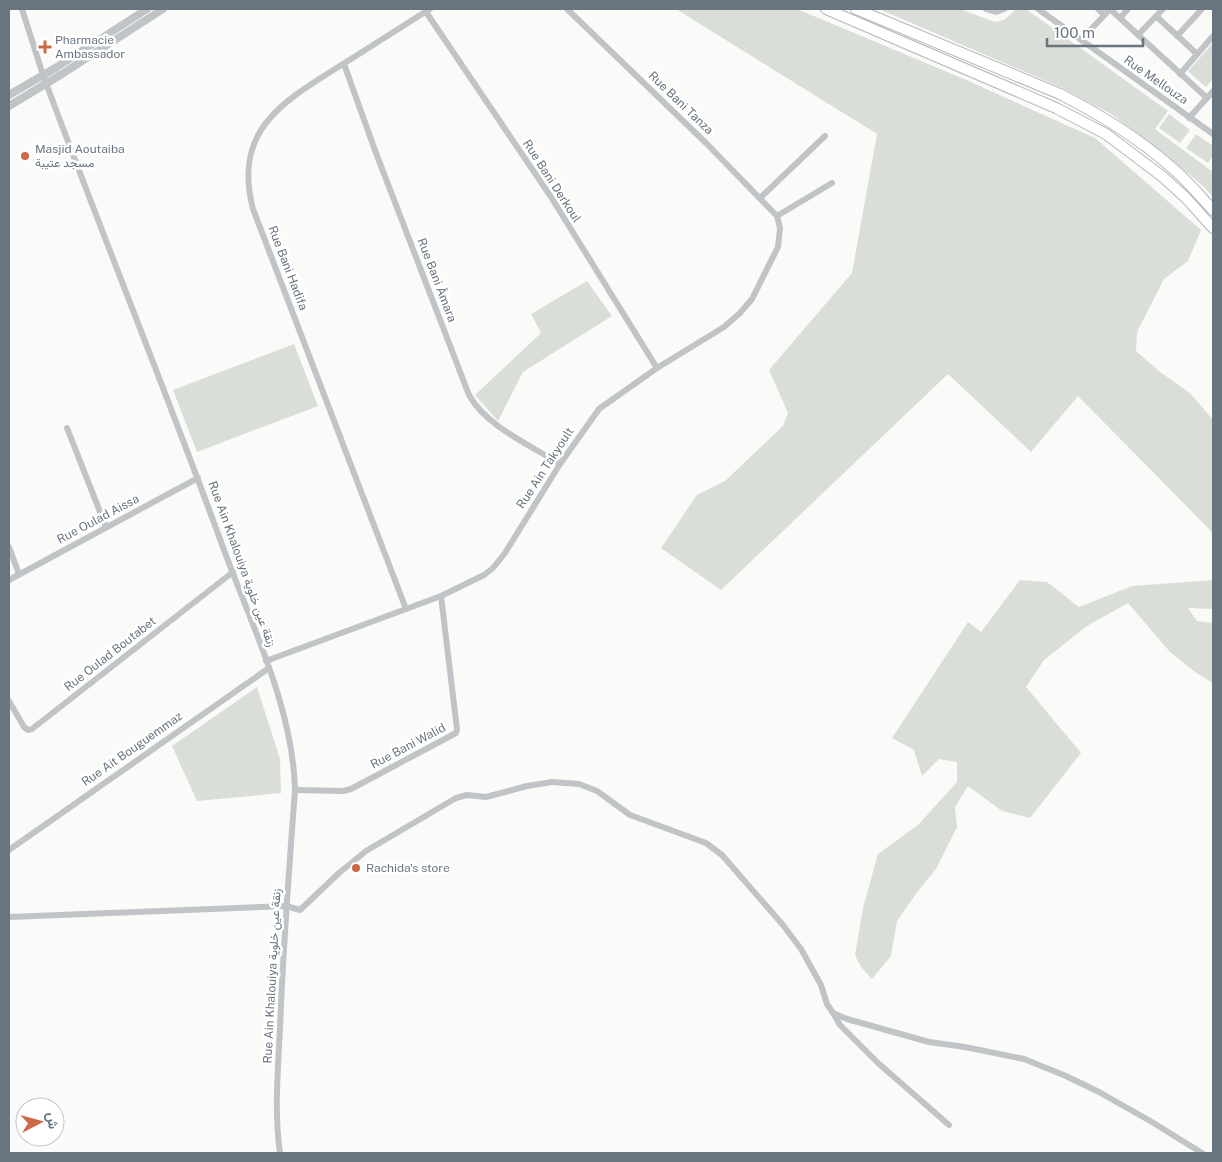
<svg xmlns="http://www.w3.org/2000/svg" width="1222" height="1162" font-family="'Public Sans',Vazirmatn,sans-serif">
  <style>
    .green { fill: #daded8 }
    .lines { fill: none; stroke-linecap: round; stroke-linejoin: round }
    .trunk-casing { stroke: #b4b7ba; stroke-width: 12 }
    .minor { stroke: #c0c4c7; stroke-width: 6 }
    .tertiary { stroke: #c0c4c7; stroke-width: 8 }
    .trunk { stroke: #fff; stroke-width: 10 }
    .poi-dot { fill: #ce6744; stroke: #fff; stroke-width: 2 }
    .labels { text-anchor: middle; stroke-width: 5; stroke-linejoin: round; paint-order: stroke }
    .poi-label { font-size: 12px; fill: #68757f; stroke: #fff; text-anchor: start }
    .street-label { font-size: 12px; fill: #68757f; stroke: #fff }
  </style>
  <rect width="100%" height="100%" fill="#fafaf8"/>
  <!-- green -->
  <g class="green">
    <polygon points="676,9 797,9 964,79 1095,138 1201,230 1188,261 1164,279 1137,332 1136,351 1160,372 1190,393 1213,420 1213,533 1078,396 1031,452 948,374 721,590 661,548 697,495 725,481 783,426 788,413 769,370 852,273 877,134"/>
    <polygon points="879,9 960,9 995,22 1004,20 1016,9 1026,9 1168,111 1155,129 1213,172 1213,197 1204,187 1170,158 1111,114 1060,87"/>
    <polygon points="1213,43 1213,79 1206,87 1188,71"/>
    <polygon points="1169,114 1190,130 1180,143 1159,128"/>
    <polygon points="1196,134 1213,146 1213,156 1208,163 1186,148"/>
    <polygon points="587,281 612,316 523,372 498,421 475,395 541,333 531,314"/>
    <polygon points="294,344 318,406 197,452 173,390"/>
    <polygon points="1020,580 1047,582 1079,607 1132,586 1213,580 1213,609 1188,608 1197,621 1213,623 1213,683 1195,672 1170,652 1128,603 1087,626 1044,660 1026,687 1081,753 1030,818 1002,811 968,786 955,807 957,827 936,869 918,891 897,921 891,956 872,979 861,967 855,955 863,908 878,854 918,825 957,782 957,762 939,759 922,776 914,750 892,738 968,622 981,632"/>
    <polygon points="257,687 280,759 281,793 197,801 172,746"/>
  </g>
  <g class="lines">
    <defs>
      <g id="trunk">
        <polyline points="826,9 1056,108 1106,134 1163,177 1186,198 1213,228"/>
        <path d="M856,9L1060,94C1099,114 1137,137 1170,166C1186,179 1199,195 1213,210"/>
      </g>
    </defs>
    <!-- trunk casing -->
    <use href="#trunk" class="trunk-casing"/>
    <!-- minor -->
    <g class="minor">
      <path d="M22,9L43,75C102,234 166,391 224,550C252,626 293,708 295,790C289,869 283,949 280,1028C278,1070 274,1112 280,1153"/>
      <polyline points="424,9 551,197 657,368"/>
      <polyline points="986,9 996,12 1004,9"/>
      <polyline points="1038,9 1213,134"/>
      <polyline points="1098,9 1104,15"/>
      <polyline points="1110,9 1207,98"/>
      <polyline points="1156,16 1197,54"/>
      <polyline points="1120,18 1128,9"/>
      <polyline points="1138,35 1163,9"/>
      <polyline points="1177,36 1202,9"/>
      <polyline points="1081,40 1110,9"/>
      <path d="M344,64L376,153L469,395C486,426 530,445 560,464"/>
      <polyline points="1180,74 1213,36"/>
      <polyline points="1189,118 1213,91"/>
      <polyline points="760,198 825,136"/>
      <polyline points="777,216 832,183"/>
      <polyline points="67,428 106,527"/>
      <polyline points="9,547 19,574"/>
      <polyline points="9,580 198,478"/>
      <path d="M406,609L253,209C232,129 284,101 343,64C372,46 401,27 430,9"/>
      <polyline points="266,661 441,596 484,575 493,568 505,553 560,464 599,409 657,368 724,327 740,313 752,299 778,247 780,228 777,216 706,143 567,9"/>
      <polyline points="9,701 24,727 28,730 32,729 233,572"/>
      <polyline points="295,790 343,791 351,789 456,733 457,729 441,596"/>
      <polyline points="9,850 269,668"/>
      <polyline points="9,917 286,906 300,910 339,873 366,851 456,798 467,795 486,797 527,786 552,782 579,784 597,791 630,815 706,843 722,855 783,925 801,949 821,985 827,1004 833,1013 847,1019 929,1042 965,1047 1024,1059 1066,1076 1099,1092 1152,1122 1202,1153"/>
      <polyline points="833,1013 840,1025 878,1063 949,1125"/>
    </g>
    <!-- tertiary -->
    <g class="tertiary">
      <polyline points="9,95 57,67 147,9"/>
      <polyline points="9,106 62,74 163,9"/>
    </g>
    <!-- trunk -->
    <use href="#trunk" class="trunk"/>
  </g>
  <!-- markers -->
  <g class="poi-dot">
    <path d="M42.5 39.5h5v5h5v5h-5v5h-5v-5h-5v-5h5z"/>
    <circle cx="25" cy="156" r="5"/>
    <circle cx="356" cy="868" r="5"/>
  </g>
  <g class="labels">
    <!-- poi labels -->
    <g class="poi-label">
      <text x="55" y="44">Pharmacie<tspan x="55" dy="14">Ambassador</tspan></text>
      <text x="35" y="153">Masjid Aoutaiba<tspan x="35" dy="14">مسجد عتيبة</tspan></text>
      <text x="366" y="872">Rachida's store</text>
    </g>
    <!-- street labels -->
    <g class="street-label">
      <text transform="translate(1156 80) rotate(35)" y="4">Rue Mellouza</text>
      <text transform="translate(681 103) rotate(44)" y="4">Rue Bani Tanza</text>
      <text transform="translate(552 181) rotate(57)" y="4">Rue Bani Derkoul</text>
      <text transform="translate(288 268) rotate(69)" y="4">Rue Bani Hadifa</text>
      <text transform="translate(437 280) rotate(69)" y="4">Rue Bani Âmara</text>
      <text transform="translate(545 468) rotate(-57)" y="4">Rue Ain Takyoult</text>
      <text transform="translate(98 519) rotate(-28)" y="4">Rue Oulad Aissa</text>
      <text transform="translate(242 564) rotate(70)" y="4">Rue Ain Khalouiya زنقة عين خلوية</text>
      <text transform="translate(110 654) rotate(-38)" y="4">Rue Oulad Boutabet</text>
      <text transform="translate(408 746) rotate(-28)" y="4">Rue Bani Walid</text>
      <text transform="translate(132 749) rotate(-35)" y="4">Rue Ait Bouguemmaz</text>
      <text transform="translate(272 976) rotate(-87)" y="4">Rue Ain Khalouiya زنقة عين خلوية</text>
    </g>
  </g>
  <!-- border -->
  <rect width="1222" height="1162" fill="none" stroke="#68757f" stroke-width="20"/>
  <!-- north arrow -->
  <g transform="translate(40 1122) rotate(84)"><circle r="24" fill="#ffffff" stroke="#c3c8cc"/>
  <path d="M0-4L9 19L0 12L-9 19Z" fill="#ce6744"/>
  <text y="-8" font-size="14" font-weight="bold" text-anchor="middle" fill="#68757f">ش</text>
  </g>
  <!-- scale -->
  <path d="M1047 38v8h96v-8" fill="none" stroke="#68757f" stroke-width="2.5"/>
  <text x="1054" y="38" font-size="15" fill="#68757f" stroke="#ffffff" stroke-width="4" paint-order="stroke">100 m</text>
</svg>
